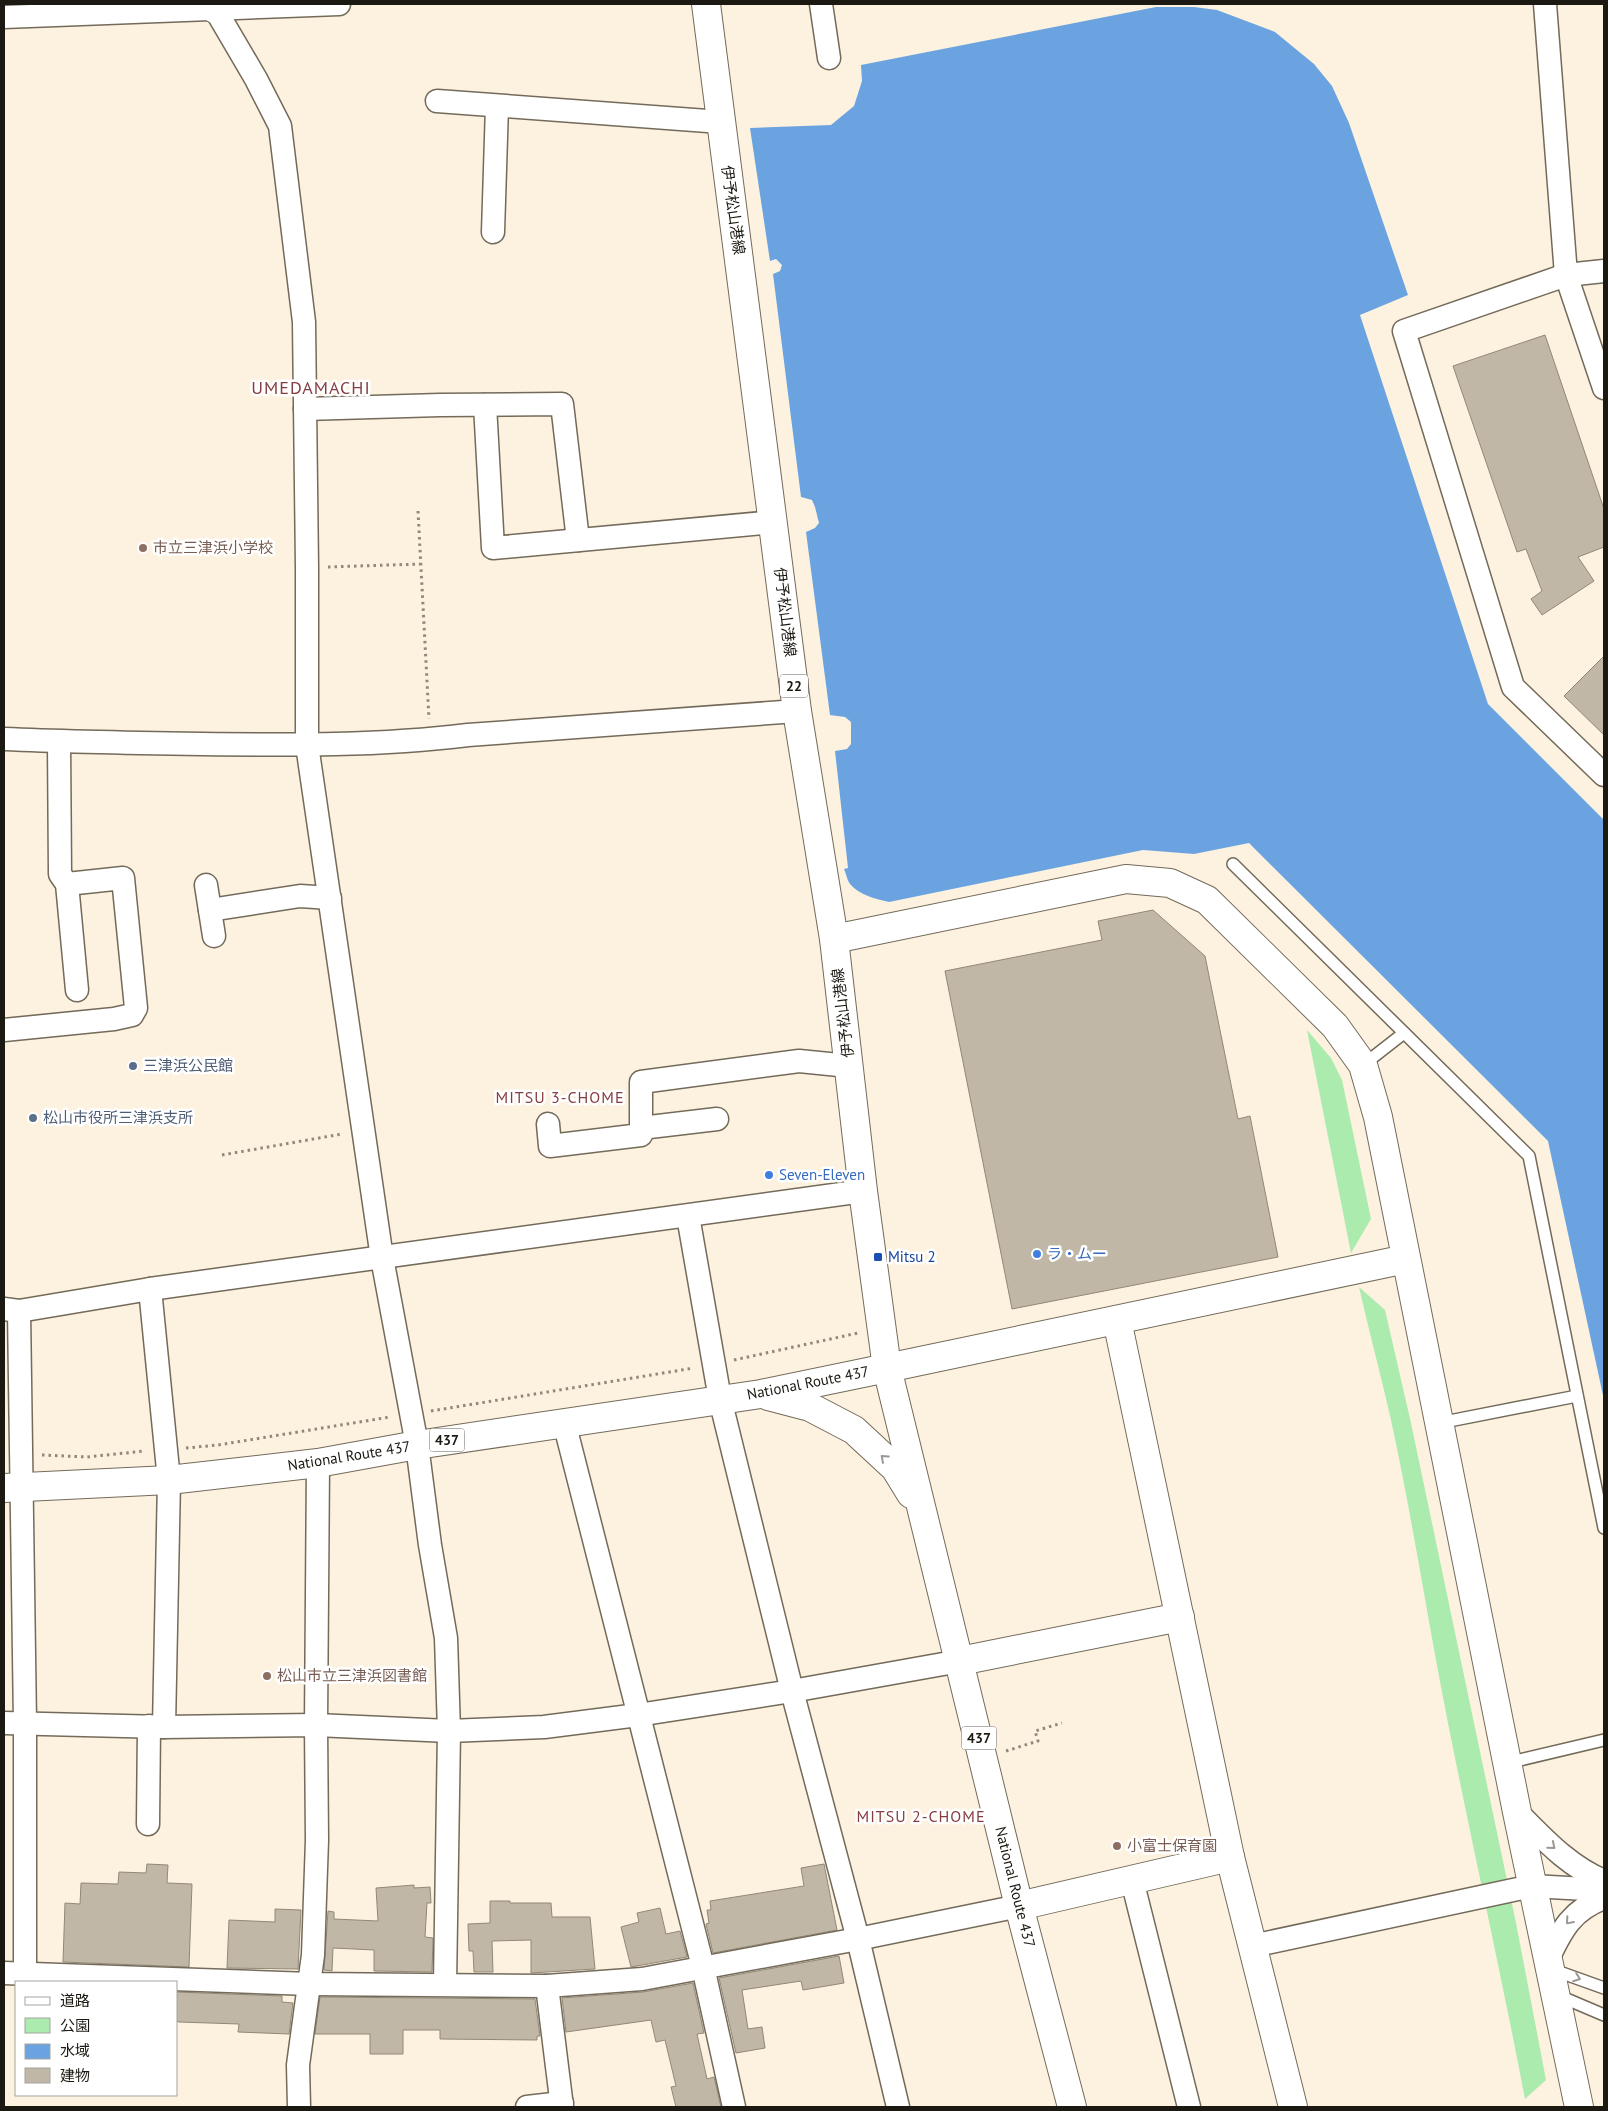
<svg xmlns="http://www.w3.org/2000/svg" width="1608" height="2111" font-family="'PT Sans','Noto Sans JP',sans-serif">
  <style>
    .green { fill: #abebae }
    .water { fill: #6ba3e1 }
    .building { fill: #c1b7a6; stroke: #918877 }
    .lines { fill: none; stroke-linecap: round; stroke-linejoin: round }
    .lane-casing { stroke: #736a5a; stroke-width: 14 }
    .street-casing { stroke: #736a5a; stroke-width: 25 }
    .secondary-casing { stroke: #736a5a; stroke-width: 30 }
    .primary-casing { stroke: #736a5a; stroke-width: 30 }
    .highway-casing { stroke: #736a5a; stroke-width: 30 }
    .path { stroke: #8f887b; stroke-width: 3; stroke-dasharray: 2.5 4; stroke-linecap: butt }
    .lane { stroke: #fff; stroke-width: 11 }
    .street { stroke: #fff; stroke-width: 22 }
    .secondary { stroke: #fff; stroke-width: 28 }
    .primary { stroke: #fff; stroke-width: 28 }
    .highway { stroke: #fff; stroke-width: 28 }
    .oneway { stroke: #999894 }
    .education-dot { fill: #8d6e63; stroke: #fff; stroke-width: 2 }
    .service-dot { fill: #5c6f8a; stroke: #fff; stroke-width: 2 }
    .shop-dot { fill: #3f7fe0; stroke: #fff; stroke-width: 2 }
    .transit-dot { fill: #1a4fb4; stroke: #fff; stroke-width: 2 }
    .labels { text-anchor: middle; stroke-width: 5; stroke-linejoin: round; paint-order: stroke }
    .shield { fill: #fff; stroke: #605e59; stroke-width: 1 }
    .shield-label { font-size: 14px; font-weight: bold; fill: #1c1912 }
    .street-label { font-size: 15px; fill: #1c1912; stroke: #fff }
    .education-label { font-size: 15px; fill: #785e54; stroke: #fff; text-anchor: start }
    .service-label { font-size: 15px; fill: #4e5e75; stroke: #fff; text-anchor: start }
    .shop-label { font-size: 15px; fill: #366cbe; stroke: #fff; text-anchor: start }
    .transit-label { font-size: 15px; fill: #164399; stroke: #fff; text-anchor: start }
    .neighbourhood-label { font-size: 16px; letter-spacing: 1px; fill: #863d41; stroke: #fff }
    .quarter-label { font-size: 18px; letter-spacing: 1px; fill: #863d41; stroke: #fff }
  </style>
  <rect width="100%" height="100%" fill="#fcf2df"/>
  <!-- green -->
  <g class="green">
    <polygon points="1307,1030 1331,1058 1342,1080 1371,1219 1351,1253"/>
    <path d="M1359,1287L1385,1310L1411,1423L1516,1923L1546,2080L1525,2099C1501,1973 1473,1849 1448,1723C1428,1623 1413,1521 1391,1420C1381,1376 1369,1331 1359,1287Z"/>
  </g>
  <!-- water -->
  <path class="water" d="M1156,7H1194L1217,10L1275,32L1314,64L1332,86L1349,123L1408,295L1360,315L1488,704L1604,820V1400L1548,1141L1249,843L1194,854L1143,850L889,902C876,899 859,895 850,884C847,880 846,873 844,869L848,868L835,751L847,749L851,744V722L845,717L830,715L806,532L815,528L819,523L815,507L812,500L801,497L773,274L780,271L782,265L776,259L770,261L750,128L831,125L854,106L862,81L861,65Z"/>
  <!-- building -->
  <g class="building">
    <polygon points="1545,335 1604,509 1604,547 1578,557 1594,581 1542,615 1531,599 1542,591 1526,549 1517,552 1453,366"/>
    <polygon points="1604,656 1604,735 1564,696"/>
    <polygon points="1153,910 1205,956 1238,1119 1250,1116 1278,1257 1012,1309 945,971 1102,940 1098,921"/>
    <polygon points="147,1864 168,1865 167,1883 192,1884 189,1967 63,1962 65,1903 80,1904 81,1883 118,1884 119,1872 146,1873"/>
    <polygon points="824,1864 837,1930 713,1953 706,1924 709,1923 707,1910 711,1910 710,1901 804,1886 801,1868"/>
    <polygon points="414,1885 414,1888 430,1887 431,1903 427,1903 425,1937 433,1938 432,1972 374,1971 374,1950 333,1948 332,1971 324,1970 328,1911 334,1912 334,1919 378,1921 376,1888"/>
    <polygon points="490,1901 510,1901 510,1903 551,1903 552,1917 590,1917 595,1969 531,1973 531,1940 492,1941 493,1972 474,1972 473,1951 469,1951 468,1924 490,1923"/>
    <polygon points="660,1908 666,1934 680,1931 687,1957 631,1967 621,1927 639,1922 637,1913"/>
    <polygon points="275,1909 301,1910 298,1969 227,1968 229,1920 275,1922"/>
    <polygon points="839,1956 844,1983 803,1990 801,1981 742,1990 748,2029 762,2027 765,2048 736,2053 719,1978"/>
    <polygon points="693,1983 704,2033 697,2034 707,2079 714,2077 721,2107 676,2107 671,2087 676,2086 665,2040 656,2042 651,2020 566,2032 562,1998 643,1992"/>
    <polygon points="176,1992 282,1996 282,2002 293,2003 289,2034 238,2032 239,2024 179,2022 176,2021"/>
    <polygon points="320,1997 535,1999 540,2036 537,2036 537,2040 440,2039 440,2030 403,2030 403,2054 370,2054 370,2034 315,2034"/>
  </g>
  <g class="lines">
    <defs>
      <g id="lane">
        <polyline points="1233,864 1529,1156 1604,1528"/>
        <polyline points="1363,1065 1404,1033"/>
        <polyline points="1439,1423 1577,1396"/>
        <polyline points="1507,1763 1604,1740"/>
        <polyline points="1551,1969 1604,1988"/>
        <polyline points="1557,1995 1604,2015"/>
      </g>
      <g id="street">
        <polyline points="821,4 829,58"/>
        <polyline points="1545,4 1566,275 1604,388"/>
        <polyline points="215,9 256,79 280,126 304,322 307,568 307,745 382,1258 417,1445 430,1545 446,1638 449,1731 445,1984"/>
        <polyline points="4,17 339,4"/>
        <polyline points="437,101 721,122"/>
        <polyline points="493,232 497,106"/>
        <polyline points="1604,271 1566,275 1404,331 1513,687 1604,775"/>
        <polyline points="485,405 493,548 774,522"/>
        <polyline points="305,409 440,405 562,404 578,540"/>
        <path d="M4,739C70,742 136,743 202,744C291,745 379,746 468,735L797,711"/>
        <polyline points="59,742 60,874 67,884 77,990"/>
        <polyline points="206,885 214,936"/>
        <polyline points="210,910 300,896 330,898"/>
        <polyline points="4,1030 114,1019 132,1015 136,1008 123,878 67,884"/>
        <polyline points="548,1124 550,1146 641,1135 641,1082 799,1061 849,1066"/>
        <polyline points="641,1128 717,1119"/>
        <polyline points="688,1216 720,1399 792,1691 858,1939 898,2107"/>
        <polyline points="150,1289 169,1480 164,1727"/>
        <polyline points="4,1309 19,1311 150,1289 863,1191"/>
        <polyline points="19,1311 25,1723 25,1974"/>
        <polyline points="564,1422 703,1967 734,2107"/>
        <polyline points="4,1723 164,1727 316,1725 449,1731 544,1727 638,1715 792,1691 960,1661"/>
        <path d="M1517,1812C1543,1838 1569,1867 1604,1881"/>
        <polyline points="148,1824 149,1726"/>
        <polyline points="1132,1880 1189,2107"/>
        <polyline points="1252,1946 1532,1886 1604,1890"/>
        <path d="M1548,1959C1562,1929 1572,1910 1604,1898"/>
        <polyline points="4,1973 310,1984 547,1986 642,1979 858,1939 1019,1906"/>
        <polyline points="547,1986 562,2107"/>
        <polyline points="299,2107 298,2065 313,1955 317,1840 316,1725 318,1463"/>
        <polyline points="527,2107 562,2103"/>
      </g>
      <g id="secondary">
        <polyline points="210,4 215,9"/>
        <polyline points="834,939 1126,879 1170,883 1207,900 1335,1026 1363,1065 1378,1117 1517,1812 1579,2107"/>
        <polyline points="1117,1320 1230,1857 1293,2107"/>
        <polyline points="887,1368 1406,1259"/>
        <polyline points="960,1661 1180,1617"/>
        <polyline points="1019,1906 1230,1857"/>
      </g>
      <polyline id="primary" points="706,4 797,711 834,939 863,1191 887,1368"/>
      <g id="highway">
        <polyline points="768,1396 810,1407 854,1430 895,1468 911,1494"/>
        <polyline points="4,1488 169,1480 318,1463 417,1445 761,1394 887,1368 1019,1906 1072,2107"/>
      </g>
    </defs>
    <!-- lane casing -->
    <use href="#lane" class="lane-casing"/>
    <!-- street casing -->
    <use href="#street" class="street-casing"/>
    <!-- secondary casing -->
    <use href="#secondary" class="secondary-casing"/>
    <!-- primary casing -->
    <use href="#primary" class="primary-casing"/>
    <!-- highway casing -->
    <use href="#highway" class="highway-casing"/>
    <!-- path -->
    <g class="path">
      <polyline points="418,511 429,719"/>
      <polyline points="328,567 420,564"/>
      <polyline points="222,1155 342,1134"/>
      <polyline points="734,1360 858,1333"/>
      <polyline points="431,1411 694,1368"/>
      <polyline points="186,1448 218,1445 390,1417"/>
      <polyline points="42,1455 87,1457 145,1451"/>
      <polyline points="1006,1751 1038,1741 1035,1731 1062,1723"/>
    </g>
    <!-- lane -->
    <use href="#lane" class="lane"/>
    <!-- street -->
    <use href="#street" class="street"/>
    <!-- secondary -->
    <use href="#secondary" class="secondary"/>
    <!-- primary -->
    <use href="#primary" class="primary"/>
    <!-- highway -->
    <use href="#highway" class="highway"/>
  </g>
  <!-- one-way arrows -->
  <defs><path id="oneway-chevron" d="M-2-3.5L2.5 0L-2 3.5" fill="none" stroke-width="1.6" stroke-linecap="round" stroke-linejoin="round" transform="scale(1.25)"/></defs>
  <g class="oneway">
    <use href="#oneway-chevron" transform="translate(884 1458) rotate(-138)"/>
    <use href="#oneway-chevron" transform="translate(1552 1846) rotate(40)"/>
    <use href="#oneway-chevron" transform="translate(1569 1921) rotate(131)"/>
    <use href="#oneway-chevron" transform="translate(1577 1978) rotate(20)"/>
  </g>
  <!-- markers -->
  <g class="education-dot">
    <circle cx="143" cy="548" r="5"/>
    <circle cx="267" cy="1676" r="5"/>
    <circle cx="1117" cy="1846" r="5"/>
  </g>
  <g class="service-dot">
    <circle cx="133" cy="1066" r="5"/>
    <circle cx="33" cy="1118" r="5"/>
  </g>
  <g class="shop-dot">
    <circle cx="769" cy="1175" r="5"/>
    <circle cx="1037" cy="1254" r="5"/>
  </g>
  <rect class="transit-dot" x="873" y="1252" width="10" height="10" rx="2.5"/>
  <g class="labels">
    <!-- shield labels -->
    <g class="shield">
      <rect x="780" y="674.5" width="28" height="23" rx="4"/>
      <rect x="429.5" y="1428.5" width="35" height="23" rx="4"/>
      <rect x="961.5" y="1726.5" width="35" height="23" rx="4"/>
    </g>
    <g class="shield-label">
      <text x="794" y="691">22</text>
      <text x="447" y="1445">437</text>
      <text x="979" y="1743">437</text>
    </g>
    <!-- street labels -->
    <g class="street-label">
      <text transform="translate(733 210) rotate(82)" y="5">伊予松山港線</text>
      <text transform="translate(785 612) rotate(83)" y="5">伊予松山港線</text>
      <text transform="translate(843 1013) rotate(-97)" y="5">伊予松山港線</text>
      <text transform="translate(808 1383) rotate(-11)" y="5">National Route 437</text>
      <text transform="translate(349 1456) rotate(-9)" y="5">National Route 437</text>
      <text transform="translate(1015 1887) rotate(76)" y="5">National Route 437</text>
    </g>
    <!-- education labels -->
    <g class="education-label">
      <text x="153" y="553">市立三津浜小学校</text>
      <text x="277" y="1681">松山市立三津浜図書館</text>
      <text x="1127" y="1851">小富士保育園</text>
    </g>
    <!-- service labels -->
    <g class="service-label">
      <text x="143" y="1071">三津浜公民館</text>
      <text x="43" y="1123">松山市役所三津浜支所</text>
    </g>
    <!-- shop labels -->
    <g class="shop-label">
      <text x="779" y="1180">Seven-Eleven</text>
      <text x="1047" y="1259">ラ・ムー</text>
    </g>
    <!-- transit labels -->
    <g class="transit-label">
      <text x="888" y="1262">Mitsu 2</text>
    </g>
    <!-- neighbourhood labels -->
    <g class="neighbourhood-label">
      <text x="560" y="1103">MITSU 3-CHOME</text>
      <text x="921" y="1822">MITSU 2-CHOME</text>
    </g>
    <!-- quarter labels -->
    <g class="quarter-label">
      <text x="311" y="394">UMEDAMACHI</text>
    </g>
  </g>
  <!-- border -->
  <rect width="1608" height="2111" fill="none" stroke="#1c1912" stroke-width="10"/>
  <!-- legend -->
  <rect x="15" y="1981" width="162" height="115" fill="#ffffff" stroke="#a4a3a0"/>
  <rect x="25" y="1997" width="25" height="8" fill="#ffffff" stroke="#a4a3a0"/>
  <text x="60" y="2006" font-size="15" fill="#1c1912">道路</text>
  <rect x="25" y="2018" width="25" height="15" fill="#abebae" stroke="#a4a3a0"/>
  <text x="60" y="2031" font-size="15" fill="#1c1912">公園</text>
  <rect x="25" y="2044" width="25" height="15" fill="#6ba3e1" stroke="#a4a3a0"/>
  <text x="60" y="2056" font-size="15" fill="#1c1912">水域</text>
  <rect x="25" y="2068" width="25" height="15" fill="#c1b7a6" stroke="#a4a3a0"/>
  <text x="60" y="2081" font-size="15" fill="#1c1912">建物</text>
</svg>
